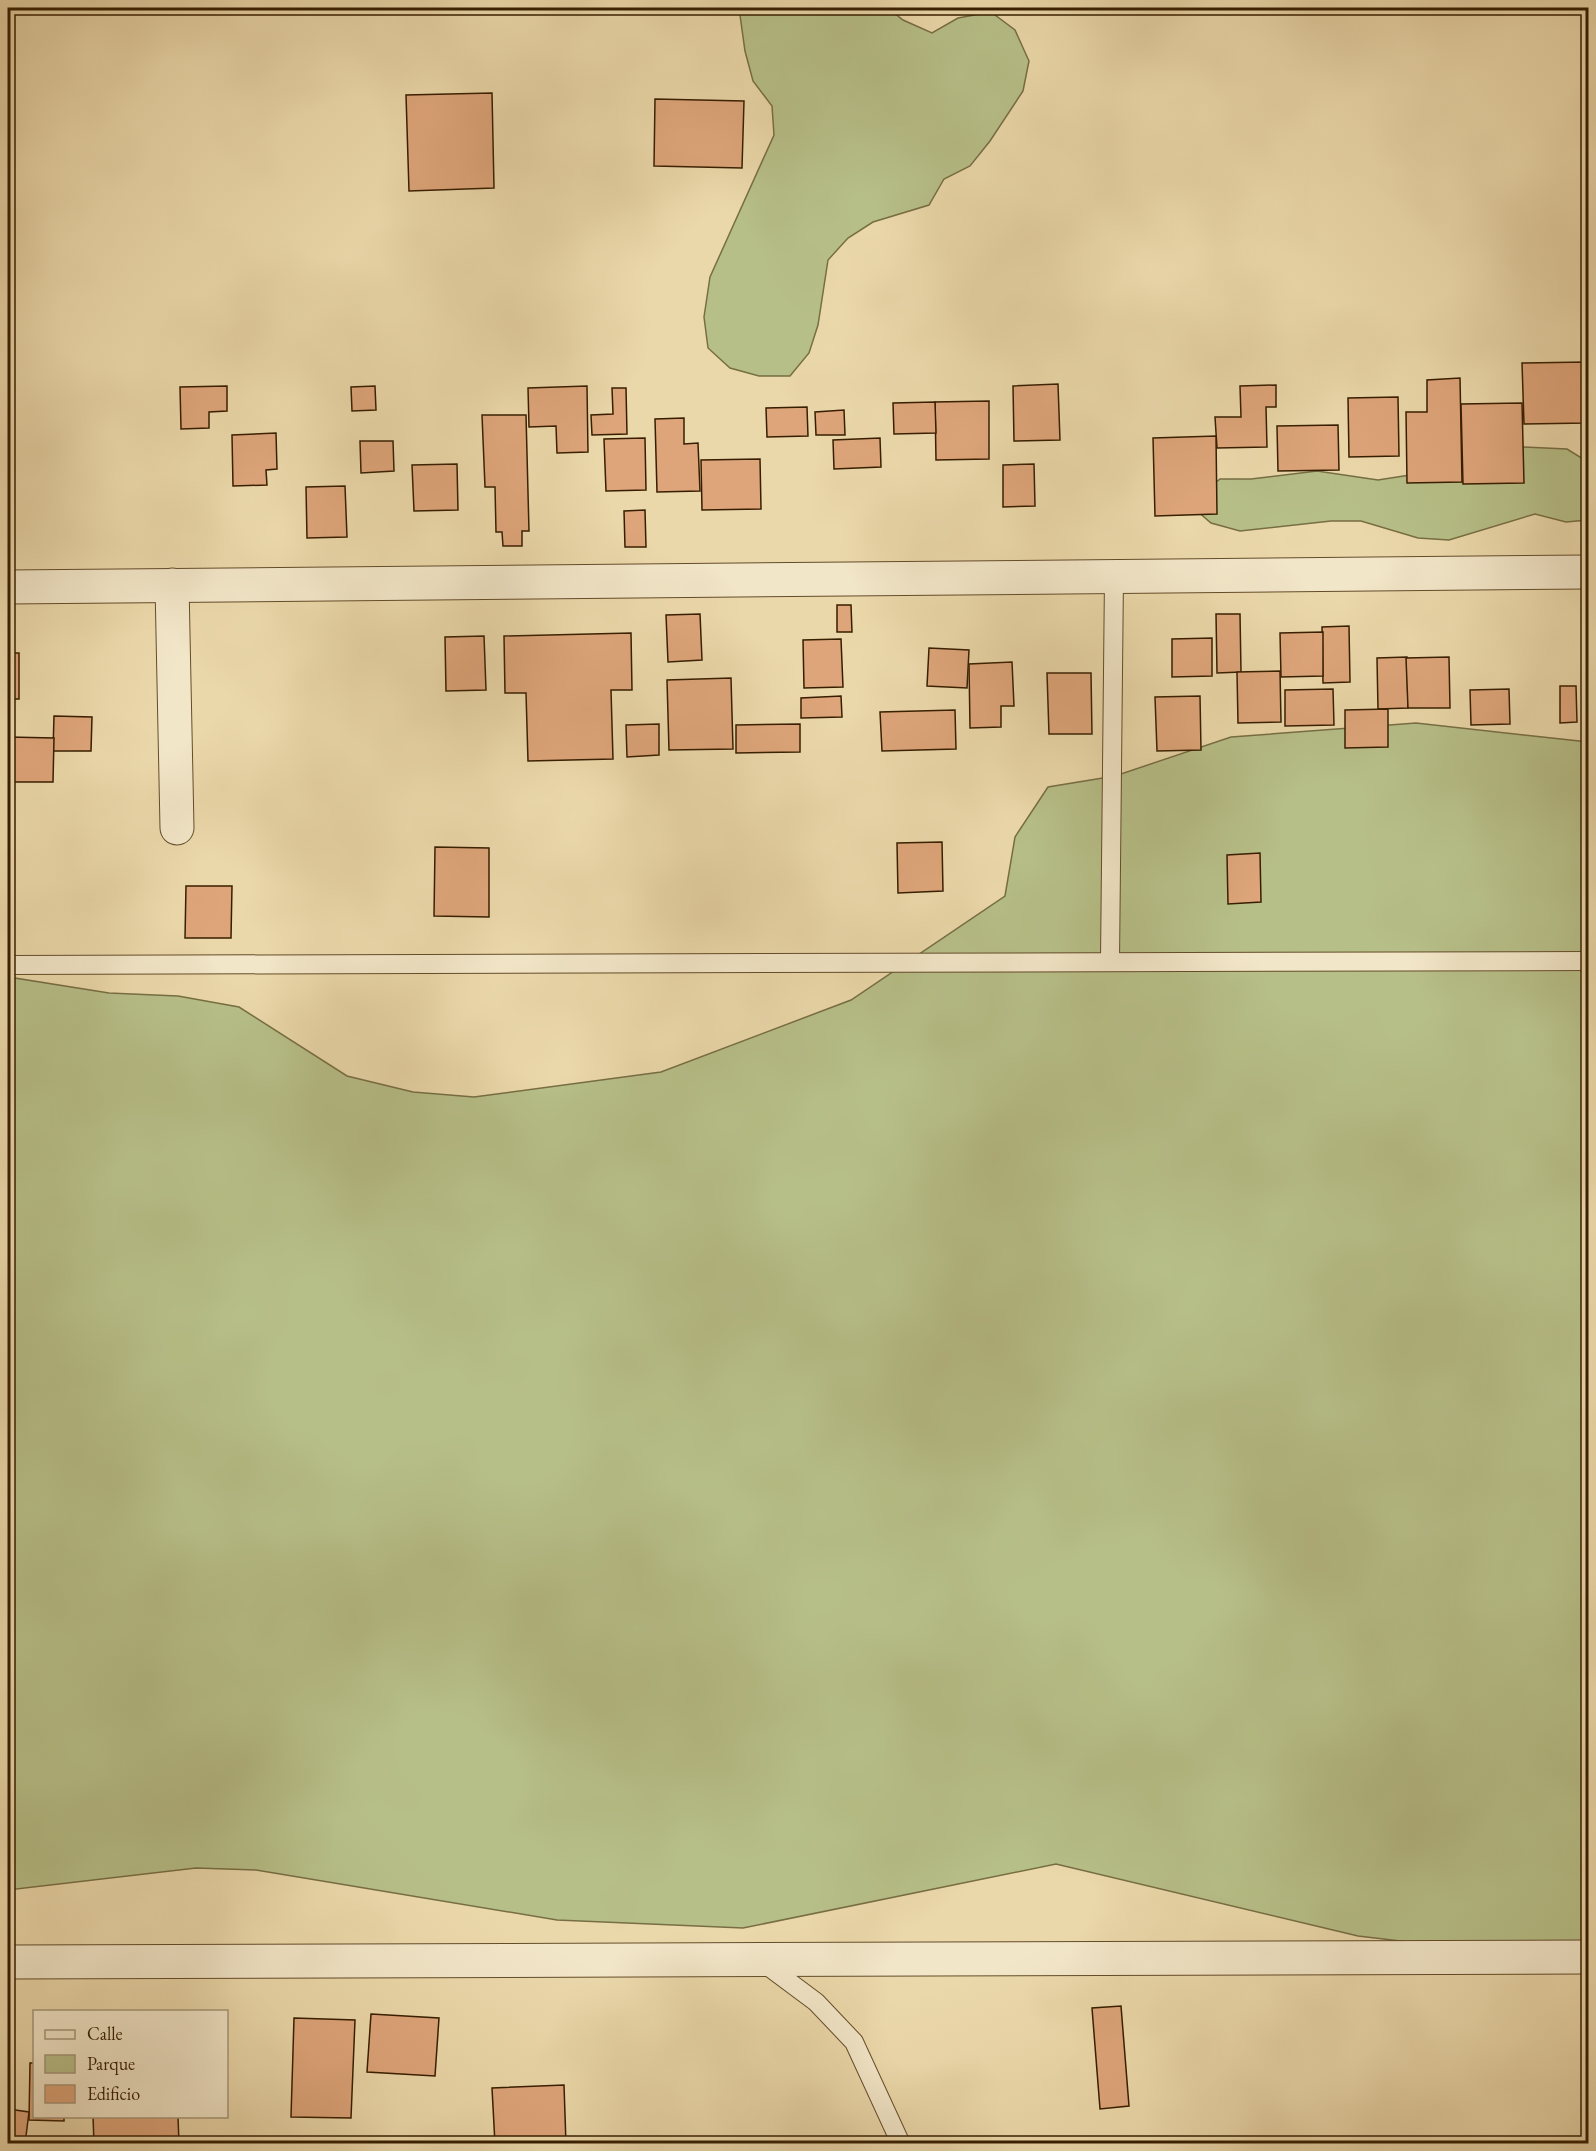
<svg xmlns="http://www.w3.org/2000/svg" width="1596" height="2151" font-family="'EB Garamond',serif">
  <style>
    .green { fill: #b7bf88; stroke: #776e44; stroke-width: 1.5 }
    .building { fill: #dea57a; stroke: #371e00; stroke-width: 1.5 }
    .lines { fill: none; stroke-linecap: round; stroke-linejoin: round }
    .lane-casing { stroke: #644c2a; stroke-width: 20 }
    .street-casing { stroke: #644c2a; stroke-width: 35 }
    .lane { stroke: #f2e6c8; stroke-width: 18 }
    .street { stroke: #f2e6c8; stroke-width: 33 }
  </style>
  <rect width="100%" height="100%" fill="#ebd8aa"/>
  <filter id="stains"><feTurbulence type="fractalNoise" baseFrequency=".00333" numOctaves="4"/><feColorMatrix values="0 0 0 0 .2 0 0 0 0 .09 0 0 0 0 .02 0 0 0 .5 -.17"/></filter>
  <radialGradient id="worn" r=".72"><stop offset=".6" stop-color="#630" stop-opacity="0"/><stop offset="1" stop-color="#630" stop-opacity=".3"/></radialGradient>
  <!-- green -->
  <g class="green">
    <polygon points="739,8 888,8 903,20 932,33 958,18 991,12 1015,30 1029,61 1023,91 990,141 970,166 944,179 929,205 873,222 848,238 828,260 818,325 809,353 790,376 759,376 730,368 708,348 704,317 710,277 774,135 772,106 753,81 745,51"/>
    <polygon points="1499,446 1567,449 1588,462 1588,520 1566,522 1535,514 1449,540 1418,538 1361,521 1331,521 1240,531 1211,523 1189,504 1220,479 1251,479 1317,471 1378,480 1410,475 1466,452"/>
    <polygon points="1416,723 1588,742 1588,1953 1485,1951 1358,1936 1056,1864 743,1928 557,1920 256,1870 196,1868 8,1890 8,977 109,993 178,996 239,1007 347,1076 413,1092 474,1097 661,1072 851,1000 1005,896 1015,837 1048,787 1115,776 1231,737"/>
  </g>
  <!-- building -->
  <g class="building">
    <polygon points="492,93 494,188 409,191 406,95"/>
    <polygon points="655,99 744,101 742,168 654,166"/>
    <polygon points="1586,362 1587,423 1524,424 1522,363"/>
    <polygon points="1460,378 1462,482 1407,483 1406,412 1427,412 1427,380"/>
    <polygon points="1058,384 1060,440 1014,441 1013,386"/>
    <polygon points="1276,385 1276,407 1266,407 1267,447 1217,448 1215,417 1241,417 1240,386"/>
    <polygon points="227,386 227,411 209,412 209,428 181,429 180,387"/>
    <polygon points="375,386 376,410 352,411 351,387"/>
    <polygon points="587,386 588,452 557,453 556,426 529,427 528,388"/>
    <polygon points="612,388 626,388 627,434 592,435 591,415 613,414"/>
    <polygon points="1398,397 1399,456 1349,457 1348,398"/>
    <polygon points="989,401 989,459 936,460 935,402"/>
    <polygon points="935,402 936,433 894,434 893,403"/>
    <polygon points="1522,403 1524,483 1463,484 1461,404"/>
    <polygon points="807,407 808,436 767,437 766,408"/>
    <polygon points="844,410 845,435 816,435 815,412"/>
    <polygon points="482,415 526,415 529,531 522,531 522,546 503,546 502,532 496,532 495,487 485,487"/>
    <polygon points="684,418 684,444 698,443 700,491 657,492 655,419"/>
    <polygon points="1338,425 1339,470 1278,471 1277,426"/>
    <polygon points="276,433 277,469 266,470 267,485 233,486 232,435"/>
    <polygon points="1216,436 1217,514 1155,516 1153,438"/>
    <polygon points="645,438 646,490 606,491 604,439"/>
    <polygon points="880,438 881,467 834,469 833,440"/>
    <polygon points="360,441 393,441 394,471 361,473"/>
    <polygon points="760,459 761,509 702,510 701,460"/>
    <polygon points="457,464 458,510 414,511 412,465"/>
    <polygon points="1034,464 1035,506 1003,507 1003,465"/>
    <polygon points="345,486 347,537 307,538 306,487"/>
    <polygon points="645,510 646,547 625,547 624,511"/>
    <polygon points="837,605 851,605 852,632 837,632"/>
    <polygon points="700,614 702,660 668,662 666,615"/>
    <polygon points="1216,614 1240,614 1241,672 1217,673"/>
    <polygon points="1349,626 1350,682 1323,683 1322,627"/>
    <polygon points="1323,632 1323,676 1281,677 1280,633"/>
    <polygon points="631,633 632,690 611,690 613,759 528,761 526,693 505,693 504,636"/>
    <polygon points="484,636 486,690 446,691 445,637"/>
    <polygon points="1212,638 1212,676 1172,677 1172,639"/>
    <polygon points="841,639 843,687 804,688 803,640"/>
    <polygon points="929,648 969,650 967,688 927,686"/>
    <rect x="8" y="653" width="11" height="46"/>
    <polygon points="1407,657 1408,708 1378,709 1377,658"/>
    <polygon points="1449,657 1450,708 1408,708 1406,658"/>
    <polygon points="1012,662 1014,706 1001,706 1001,727 970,728 969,664"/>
    <polygon points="1280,671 1281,722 1238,723 1237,672"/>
    <polygon points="1047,673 1091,673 1092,734 1049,734"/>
    <polygon points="731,678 733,749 669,750 667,680"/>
    <polygon points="1560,686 1576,686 1577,722 1560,723"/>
    <polygon points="1333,689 1334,725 1285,726 1285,690"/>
    <polygon points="1509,689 1510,724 1471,725 1470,690"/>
    <polygon points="841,696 842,717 801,718 801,698"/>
    <polygon points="1200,696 1201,750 1157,751 1155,697"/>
    <polygon points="1388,709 1388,747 1345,748 1345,710"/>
    <polygon points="955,710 956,749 882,751 880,712"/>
    <polygon points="54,716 92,717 91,751 53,751"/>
    <polygon points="659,724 659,755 627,757 626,725"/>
    <polygon points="800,724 800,752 736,753 736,725"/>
    <polygon points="8,737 54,738 53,782 8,782"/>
    <polygon points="942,842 943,891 898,893 897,843"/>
    <polygon points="435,847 489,848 489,917 434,916"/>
    <polygon points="1260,853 1261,902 1228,904 1227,855"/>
    <polygon points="186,886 232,886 231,938 185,938"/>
    <polygon points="1121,2006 1129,2106 1100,2109 1092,2008"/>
    <polygon points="371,2014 439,2018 435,2076 367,2072"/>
    <polygon points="294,2018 355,2020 351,2118 291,2117"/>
    <polygon points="30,2063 34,2063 34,2116 64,2116 64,2121 29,2120"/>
    <polygon points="564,2085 566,2144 495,2144 492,2088"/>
    <polygon points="8,2109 29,2112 25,2144 8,2144"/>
    <polygon points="93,2116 178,2116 179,2144 94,2144"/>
  </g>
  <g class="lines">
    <defs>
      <g id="lane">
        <polyline points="1110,961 1114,576"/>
        <polyline points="8,965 1588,961"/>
        <polyline points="761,1961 816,2002 854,2042 901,2144"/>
      </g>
      <g id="street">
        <polyline points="172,585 177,828"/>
        <polyline points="8,587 1588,572"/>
        <polyline points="8,1962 1588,1957"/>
      </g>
    </defs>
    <!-- lane casing -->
    <use href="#lane" class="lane-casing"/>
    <!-- street casing -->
    <use href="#street" class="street-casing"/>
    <!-- lane -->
    <use href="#lane" class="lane"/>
    <!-- street -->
    <use href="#street" class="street"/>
  </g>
  <!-- margin -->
  <rect width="1596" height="2151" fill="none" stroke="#ebd8aa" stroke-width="30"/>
  <rect x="9" y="9" width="1578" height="2133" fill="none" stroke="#371e00" stroke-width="3"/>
  <rect x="15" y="15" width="1566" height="2121" fill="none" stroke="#371e00" stroke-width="1.5"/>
  <!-- legend -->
  <rect x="33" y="2010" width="195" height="108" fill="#f2e6c8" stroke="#a79678" stroke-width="1.5"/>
  <rect x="45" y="2030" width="30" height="9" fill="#f2e6c8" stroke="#a79678" stroke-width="1.5"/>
  <text x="87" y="2040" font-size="18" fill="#371e00">Calle</text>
  <rect x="45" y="2055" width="30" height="18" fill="#b7bf88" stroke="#a79678" stroke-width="1.5"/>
  <text x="87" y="2070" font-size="18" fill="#371e00">Parque</text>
  <rect x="45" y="2085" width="30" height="18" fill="#dea57a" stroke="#a79678" stroke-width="1.5"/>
  <text x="87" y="2100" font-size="18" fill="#371e00">Edificio</text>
  <rect width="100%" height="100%" filter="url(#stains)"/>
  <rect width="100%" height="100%" fill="url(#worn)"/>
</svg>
